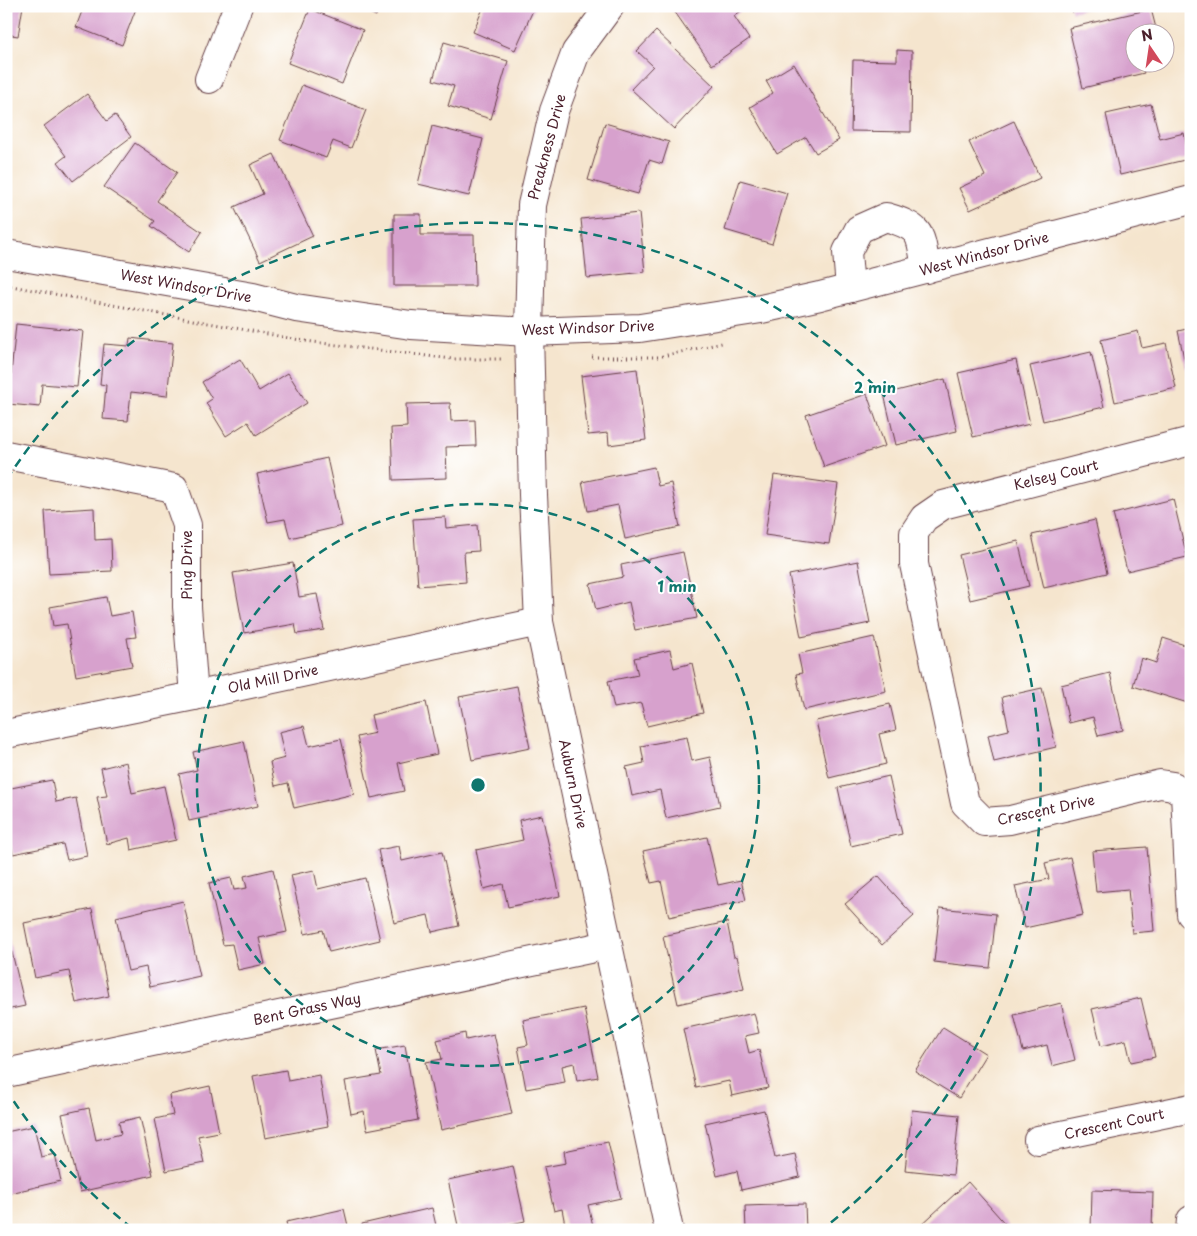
<svg xmlns="http://www.w3.org/2000/svg" width="1197" height="1236" font-family="'Playpen Sans',sans-serif">
  <style>
    .building { fill: #d7a1cd }
    .lines { fill: none; stroke-linecap: round; stroke-linejoin: round }
    .minor-casing { stroke: #643d43; stroke-width: 30 }
    .path { stroke: #643d43; stroke-width: 3; stroke-dasharray: 1 4; stroke-linecap: butt }
    .minor { stroke: #fff; stroke-width: 28 }
    .ring { fill: none; stroke: #0f766e; stroke-width: 2.5; stroke-dasharray: 9 6 }
    .labels { text-anchor: middle; stroke-width: 4; stroke-linejoin: round; paint-order: stroke }
    .street-label { font-size: 14px; fill: #4a1f2b; stroke: #fff }
    .centre { fill: #0f766e; stroke: #fff; stroke-width: 2.5 }
    .ring-label { font-size: 15px; text-anchor: middle; font-weight: bold; fill: #0f766e; stroke: #fff; stroke-width: 4; stroke-linejoin: round; paint-order: stroke }
  </style>
  <rect width="100%" height="100%" fill="#fff"/>
  <filter id="ink" filterUnits="userSpaceOnUse"><feTurbulence type="fractalNoise" baseFrequency=".02" numOctaves="2"/><feDisplacementMap in="SourceGraphic" scale="10" xChannelSelector="R" yChannelSelector="G"/><feConvolveMatrix kernelMatrix="1 2 1 2 8 2 1 2 1" color-interpolation-filters="sRGB"/></filter>
  <filter id="wash" filterUnits="userSpaceOnUse"><feTurbulence type="fractalNoise" baseFrequency=".0096" numOctaves="4" result="noise"/><feDisplacementMap in="SourceGraphic" scale="20" xChannelSelector="R" yChannelSelector="G"/><feGaussianBlur stdDeviation="1.12" result="paint"/><feColorMatrix in="noise" values="0 0 0 0 0 0 0 0 0 0 0 0 0 0 0 0 0 1.4 0 .05"/><feComposite in="paint" operator="in"/></filter>
  <g filter="url(#wash)">
    <rect width="100%" height="100%" fill="#f5e5ce"/>
    <g id="blocks">
      <!-- building -->
      <g class="building">
        <polygon points="6,6 23,6 18,36 6,34"/>
        <polygon points="84,6 137,6 122,45 76,27"/>
        <polygon points="354,6 380,6 376,16"/>
        <polygon points="484,6 535,6 515,50 473,32"/>
        <polygon points="674,6 748,6 734,16 749,39 712,65 672,8"/>
        <polygon points="784,6 802,6 786,12"/>
        <polygon points="1070,6 1094,6 1095,7 1072,12"/>
        <polygon points="310,9 363,30 342,84 288,63"/>
        <polygon points="1151,9 1157,32 1134,32 1134,62 1142,62 1144,73 1083,88 1069,28"/>
        <polygon points="656,31 714,86 674,129 631,89 653,66 637,51"/>
        <polygon points="444,42 508,61 491,119 448,106 454,86 433,80"/>
        <polygon points="897,50 912,51 911,132 851,131 853,60 897,61"/>
        <polygon points="794,64 839,140 816,153 806,137 777,154 750,107 773,93 766,81"/>
        <polygon points="302,85 366,110 351,148 333,141 326,158 280,140"/>
        <polygon points="87,94 107,121 115,115 131,137 73,181 58,162 66,156 44,126"/>
        <polygon points="1151,104 1160,139 1184,133 1189,159 1120,175 1106,114"/>
        <polygon points="1014,121 1040,178 970,210 959,188 985,176 969,142"/>
        <polygon points="605,123 669,142 662,164 649,160 638,194 588,180"/>
        <polygon points="432,126 483,139 469,196 418,184"/>
        <polygon points="135,143 177,172 157,201 202,232 189,252 151,226 155,221 104,187"/>
        <polygon points="274,154 313,236 260,261 234,207 263,194 250,165"/>
        <polygon points="740,180 787,193 772,244 725,230"/>
        <polygon points="639,213 645,272 587,278 581,219"/>
        <polygon points="394,214 421,214 421,235 474,235 475,286 394,286"/>
        <polygon points="16,324 83,331 77,387 42,384 40,407 8,404"/>
        <polygon points="1191,328 1191,384 1190,385 1178,331"/>
        <polygon points="1138,331 1142,348 1166,343 1176,388 1115,402 1101,340"/>
        <polygon points="130,338 173,343 167,396 131,392 128,421 103,419 106,385 100,384 104,344 129,346"/>
        <polygon points="1091,352 1104,407 1043,421 1030,366"/>
        <polygon points="240,359 259,391 288,373 307,403 256,435 248,422 226,436 206,403 212,399 202,382"/>
        <polygon points="1016,360 1030,424 973,437 958,373"/>
        <polygon points="637,369 646,440 609,445 608,433 588,435 581,376"/>
        <polygon points="945,379 957,431 896,445 884,394"/>
        <polygon points="867,394 885,446 824,467 806,415"/>
        <polygon points="450,403 451,421 475,420 476,446 446,447 447,478 393,480 391,428 407,427 406,404"/>
        <polygon points="327,458 342,526 290,538 285,519 268,522 257,474"/>
        <polygon points="654,467 658,486 671,483 680,527 625,539 618,505 588,511 582,482"/>
        <polygon points="774,475 838,484 829,544 765,535"/>
        <polygon points="1173,499 1187,557 1127,571 1113,514"/>
        <polygon points="94,508 95,540 111,539 112,571 49,574 45,511"/>
        <polygon points="445,517 446,528 477,525 479,551 464,552 466,582 418,586 413,519"/>
        <polygon points="1095,520 1107,573 1044,588 1032,535"/>
        <polygon points="1018,541 1029,586 970,600 959,555"/>
        <polygon points="683,552 697,618 635,630 629,602 596,610 590,584 623,577 621,565"/>
        <polygon points="858,561 870,623 801,637 789,575"/>
        <polygon points="293,563 299,597 317,594 324,630 297,634 295,624 244,633 233,573"/>
        <polygon points="106,597 110,616 132,612 136,637 127,638 132,666 76,676 67,624 53,626 50,607"/>
        <polygon points="874,637 886,691 804,710 796,674 802,673 798,654"/>
        <polygon points="1163,638 1191,647 1191,704 1133,686 1141,658 1156,663"/>
        <polygon points="670,650 674,668 692,663 703,713 647,726 641,703 614,708 608,681 638,675 634,658"/>
        <polygon points="1110,673 1123,730 1098,736 1093,717 1069,723 1061,685"/>
        <polygon points="517,686 530,748 472,760 459,697"/>
        <polygon points="1042,688 1056,747 994,762 988,735 1009,730 1002,697"/>
        <polygon points="426,702 437,754 398,763 404,791 371,798 357,737 375,733 371,715"/>
        <polygon points="890,704 896,730 879,734 886,764 829,778 816,721"/>
        <polygon points="304,726 309,746 341,739 354,794 294,808 288,783 275,786 270,762 285,758 279,732"/>
        <polygon points="687,737 692,761 710,757 720,806 666,818 660,790 632,796 626,767 644,763 641,746"/>
        <polygon points="244,741 258,806 189,821 179,774 197,770 193,752"/>
        <polygon points="126,762 132,793 164,786 176,840 131,850 129,838 107,844 97,797 107,796 101,768"/>
        <polygon points="889,776 902,834 851,846 838,788"/>
        <polygon points="52,780 56,802 76,798 87,856 67,860 63,844 13,854 6,820 6,789"/>
        <polygon points="542,815 560,896 508,907 503,884 484,889 476,850 523,840 519,820"/>
        <polygon points="707,837 718,885 741,880 746,900 669,917 661,881 651,883 643,851"/>
        <polygon points="399,846 402,861 442,852 459,926 432,932 428,915 394,923 378,850"/>
        <polygon points="1147,847 1154,931 1132,933 1128,889 1096,892 1092,851"/>
        <polygon points="1070,857 1083,915 1025,928 1015,886 1049,879 1045,863"/>
        <polygon points="273,869 287,932 259,938 265,964 238,970 232,944 223,945 209,883 231,878 234,890 247,888 244,876"/>
        <polygon points="314,870 318,889 365,878 380,940 329,952 323,930 305,934 291,875"/>
        <polygon points="878,876 914,916 882,945 845,904"/>
        <polygon points="183,901 200,976 150,987 146,967 128,971 116,917"/>
        <polygon points="940,908 996,914 990,968 934,962"/>
        <polygon points="92,909 109,996 76,1003 69,971 35,978 24,923"/>
        <polygon points="727,922 734,957 737,956 744,989 678,1004 663,936"/>
        <polygon points="6,928 25,1006 6,1010"/>
        <polygon points="1141,998 1155,1057 1131,1062 1126,1040 1101,1046 1092,1009"/>
        <polygon points="1061,1003 1075,1060 1052,1066 1047,1045 1023,1051 1014,1015"/>
        <polygon points="584,1008 598,1077 577,1081 574,1063 562,1066 565,1082 526,1089 518,1047 528,1045 523,1020"/>
        <polygon points="754,1013 759,1033 745,1036 749,1053 759,1050 768,1088 732,1096 729,1081 696,1088 683,1029"/>
        <polygon points="943,1027 986,1054 959,1098 915,1071"/>
        <polygon points="465,1033 466,1040 494,1034 512,1114 441,1130 426,1062 442,1059 437,1040"/>
        <polygon points="405,1045 418,1120 367,1130 364,1111 351,1114 345,1081 381,1075 376,1050"/>
        <polygon points="286,1070 288,1081 319,1075 328,1126 265,1138 253,1076"/>
        <polygon points="210,1086 219,1132 198,1136 204,1163 166,1171 155,1119 173,1115 169,1095"/>
        <polygon points="89,1108 96,1140 121,1134 119,1122 140,1117 153,1175 80,1192 62,1114"/>
        <polygon points="764,1110 775,1158 795,1154 800,1177 741,1190 737,1171 717,1176 705,1123"/>
        <polygon points="912,1110 959,1115 953,1175 905,1170"/>
        <polygon points="34,1126 41,1157 55,1154 61,1181 6,1194 6,1132"/>
        <polygon points="608,1142 621,1198 588,1205 594,1230 566,1230 562,1209 554,1211 544,1167 566,1163 564,1151"/>
        <polygon points="513,1166 525,1221 485,1230 459,1230 448,1180"/>
        <polygon points="968,1182 1008,1227 1004,1230 923,1230 920,1226"/>
        <polygon points="1092,1190 1153,1192 1152,1230 1091,1230"/>
        <polygon points="805,1204 806,1230 746,1230 745,1206"/>
        <polygon points="432,1208 437,1230 363,1230 362,1224"/>
        <polygon points="344,1209 349,1230 288,1230 286,1222"/>
      </g>
    </g>
  </g>
  <g filter="url(#ink)">
    <use href="#blocks" fill-opacity="0" stroke="#643d43" stroke-width="1"/>
    <g class="lines">
      <defs>
        <g id="minor">
          <polyline points="610,6 576,52 554,111 532,205 529,332 533,495 539,622 669,1230"/>
          <polyline points="209,79 238,6"/>
          <polyline points="6,254 253,297 296,308 411,325 529,332 640,328 761,309 820,296 1191,200"/>
          <path d="M850,288L847,252L859,229L886,217C923,228 920,233 926,269"/>
          <polyline points="1191,441 943,505 924,518 914,533 914,564 965,803 984,822 1010,820 1160,784 1173,786 1185,794 1191,914"/>
          <polyline points="6,455 174,488 187,525 187,607 194,696"/>
          <polyline points="6,734 194,696 539,622"/>
          <polyline points="6,1073 608,945"/>
          <polyline points="1038,1140 1191,1108"/>
          <polyline points="1190,1230 1191,1220"/>
        </g>
      </defs>
      <!-- minor casing -->
      <use href="#minor" class="minor-casing"/>
      <!-- path -->
      <g class="path">
        <polyline points="6,285 305,341 452,359 504,359"/>
        <polyline points="592,357 658,357 722,343"/>
      </g>
      <!-- minor -->
      <use href="#minor" class="minor"/>
    </g>
  </g>
  <!-- distance rings -->
  <g class="ring">
    <circle cx="478" cy="785" r="281"/>
    <path d="M132 1228A562 562 0 0 1 7 1091M7 479A562 562 0 1 1 824 1228"/>
  </g>
  <g class="labels">
    <!-- street labels -->
    <g class="street-label">
      <text transform="translate(547 147) rotate(-75)" y="5">Preakness Drive</text>
      <text transform="translate(984 254) rotate(-15)" y="5">West Windsor Drive</text>
      <text transform="translate(186 286) rotate(10)" y="5">West Windsor Drive</text>
      <text transform="translate(588 328) rotate(-2)" y="5">West Windsor Drive</text>
      <text transform="translate(1056 475) rotate(-14)" y="5">Kelsey Court</text>
      <text transform="translate(187 565) rotate(-90)" y="5">Ping Drive</text>
      <text transform="translate(273 679) rotate(-12)" y="5">Old Mill Drive</text>
      <text transform="translate(573 784) rotate(78)" y="5">Auburn Drive</text>
      <text transform="translate(1046 810) rotate(-12)" y="5">Crescent Drive</text>
      <text transform="translate(307 1009) rotate(-12)" y="5">Bent Grass Way</text>
      <text transform="translate(1114 1124) rotate(-12)" y="5">Crescent Court</text>
    </g>
  </g>
  <circle cx="478" cy="785" r="8" class="centre"/>
  <g class="ring-label">
    <text x="875" y="393">2 min</text>
    <text x="677" y="592">1 min</text>
  </g>
  <!-- margin -->
  <rect width="1197" height="1236" fill="none" stroke="#fff" stroke-width="25"/>
  <!-- north arrow -->
  <g transform="translate(1150 48) rotate(347)"><circle r="24" fill="#ffffff" stroke="#b7a5aa"/>
  <path d="M0-4L9 19L0 12L-9 19Z" fill="#d1495b"/>
  <text y="-8" font-size="14" font-weight="bold" text-anchor="middle" fill="#4a1f2b">N</text>
  </g>
</svg>
